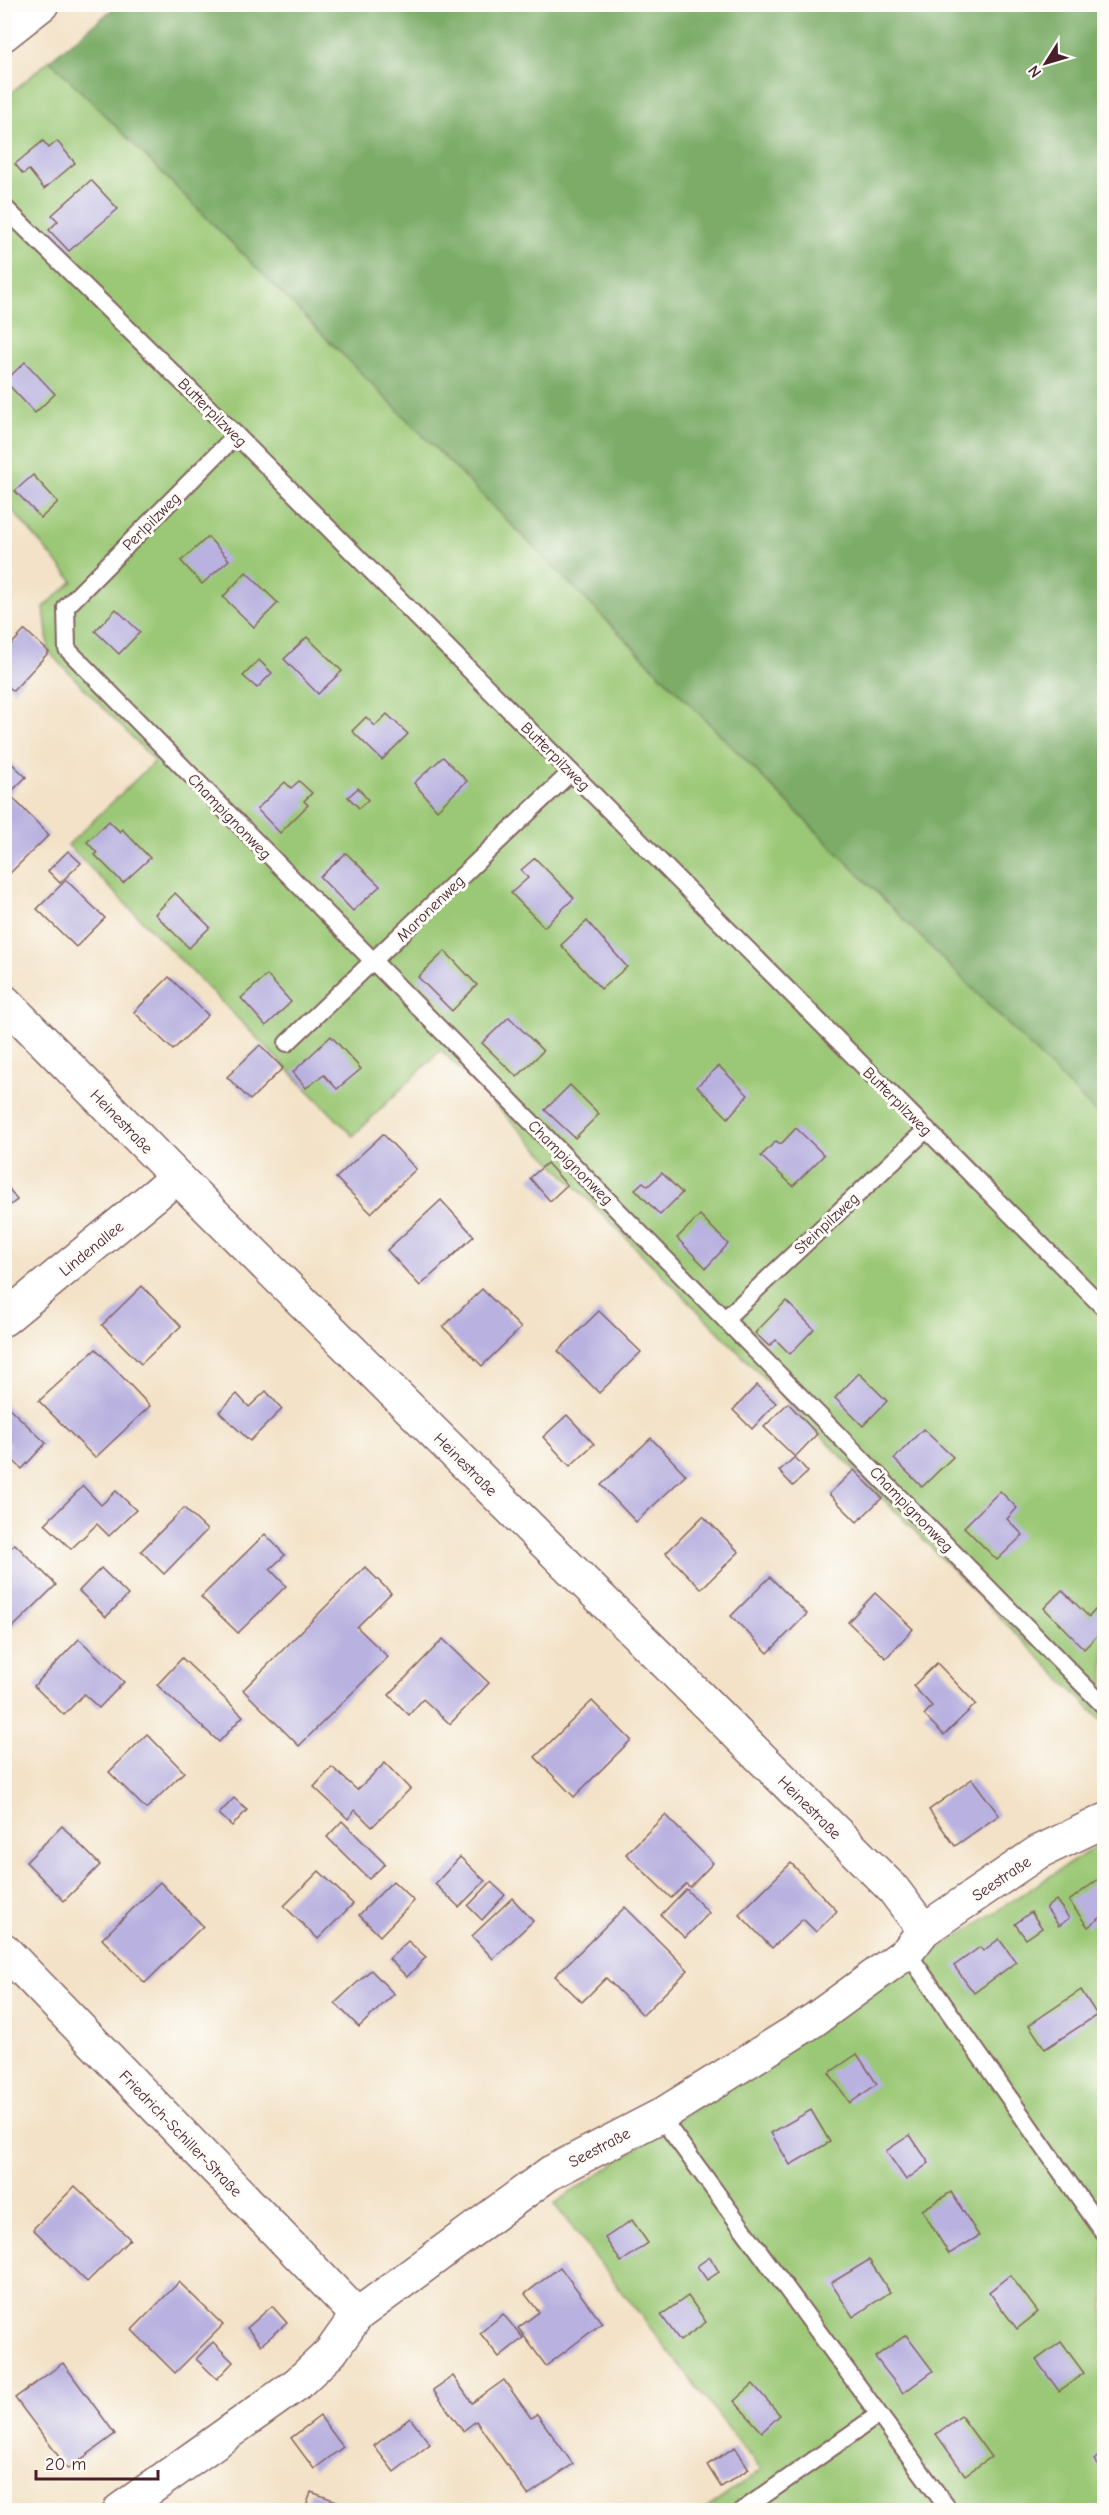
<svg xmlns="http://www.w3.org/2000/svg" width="1109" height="2515" font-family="'Comic Neue',sans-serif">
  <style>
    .green { fill: #9bc876; stroke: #727450; stroke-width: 1.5 }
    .forest { fill: #7cac67; stroke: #636649; stroke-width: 1.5 }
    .building { fill: #b9b2e0 }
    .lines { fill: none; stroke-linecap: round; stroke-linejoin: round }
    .service-casing { stroke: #856362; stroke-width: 20 }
    .minor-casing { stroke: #856362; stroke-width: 36 }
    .secondary-casing { stroke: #856362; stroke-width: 36 }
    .service { stroke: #fff; stroke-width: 16 }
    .minor { stroke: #fff; stroke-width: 33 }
    .secondary { stroke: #fff; stroke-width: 33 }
    .labels { text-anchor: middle; stroke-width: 6; stroke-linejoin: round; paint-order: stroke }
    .street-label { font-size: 16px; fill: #4a1f2b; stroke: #fdfcf7 }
  </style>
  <rect width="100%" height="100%" fill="#fdfcf7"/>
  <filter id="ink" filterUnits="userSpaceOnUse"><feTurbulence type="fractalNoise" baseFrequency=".0167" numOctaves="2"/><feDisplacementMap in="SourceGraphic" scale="12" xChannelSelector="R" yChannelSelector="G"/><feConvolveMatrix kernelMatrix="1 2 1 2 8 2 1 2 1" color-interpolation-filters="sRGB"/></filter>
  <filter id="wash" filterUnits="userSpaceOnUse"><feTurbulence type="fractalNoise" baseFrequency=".008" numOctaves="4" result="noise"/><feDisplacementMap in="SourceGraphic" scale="24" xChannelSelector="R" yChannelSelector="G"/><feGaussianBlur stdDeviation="1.35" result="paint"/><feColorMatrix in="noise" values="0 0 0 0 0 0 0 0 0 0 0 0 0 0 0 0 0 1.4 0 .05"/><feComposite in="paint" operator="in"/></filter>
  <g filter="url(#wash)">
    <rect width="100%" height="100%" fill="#f3e2c7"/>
    <!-- green -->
    <g class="green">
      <polygon points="50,60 1104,1121 1104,1723 441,1050 353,1136 68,845 155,761 49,652 44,607 73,581 5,502 4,99"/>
      <polygon points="1104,1841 1104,2510 703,2510 761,2470 554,2204 721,2091"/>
    </g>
    <!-- forest -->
    <polygon class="forest" points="118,5 1104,5 1104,1121 50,60"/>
    <g id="blocks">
      <!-- building -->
      <g class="building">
        <polygon points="43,141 49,148 57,141 75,163 44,189 29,170 23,174 15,164"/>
        <polygon points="91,180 118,209 69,251 49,230 58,221 52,215"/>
        <polygon points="25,362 55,394 35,413 5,381"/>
        <polygon points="33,475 58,502 41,518 15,491"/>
        <polygon points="208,537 229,560 202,584 181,561"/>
        <polygon points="246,572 278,603 254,627 223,597"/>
        <polygon points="116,609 140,632 119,654 95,631"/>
        <polygon points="25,630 49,652 13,691 4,682 4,652"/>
        <polygon points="307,637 342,671 318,694 284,659"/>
        <polygon points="259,660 272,673 257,688 243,676"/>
        <polygon points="387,714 408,734 382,760 352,731 366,717 375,726"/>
        <polygon points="443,757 467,781 437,810 414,783"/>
        <polygon points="6,758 26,777 9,794 49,835 4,879"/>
        <polygon points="299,781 312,793 304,801 308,805 280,833 257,809 285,782 291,788"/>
        <polygon points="358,788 368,800 359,808 348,797"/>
        <polygon points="109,821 120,832 122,829 150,858 123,883 95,855 97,853 87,842"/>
        <polygon points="68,851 81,863 60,883 48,871"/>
        <polygon points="346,853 380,886 353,911 320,877"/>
        <polygon points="535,858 574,898 544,927 511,893 528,878 521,870"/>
        <polygon points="66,880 105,918 76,947 37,909"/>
        <polygon points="175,893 210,927 189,948 155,914"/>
        <polygon points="587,921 627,967 601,989 561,945"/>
        <polygon points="445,951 477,985 452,1011 418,977"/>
        <polygon points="267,975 291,1002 266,1026 241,998"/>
        <polygon points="169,977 208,1015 173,1050 134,1012"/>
        <polygon points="509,1017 543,1051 517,1077 482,1043"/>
        <polygon points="331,1036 361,1069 337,1089 324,1075 306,1088 293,1072"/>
        <polygon points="260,1045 283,1068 250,1100 227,1077"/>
        <polygon points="719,1066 748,1095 728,1118 697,1086"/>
        <polygon points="570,1085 599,1114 575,1138 545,1110"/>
        <polygon points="796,1128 824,1155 793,1186 761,1156 776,1141 781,1144"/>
        <polygon points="383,1134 416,1169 371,1213 336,1178"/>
        <polygon points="547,1163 567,1185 550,1201 530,1178"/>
        <polygon points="662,1173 682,1193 660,1215 635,1189 643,1182 648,1186"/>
        <polygon points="5,1183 17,1200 5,1209"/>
        <polygon points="441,1200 474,1236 420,1286 387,1250"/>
        <polygon points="700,1215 728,1244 706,1268 677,1238"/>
        <polygon points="142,1286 181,1326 141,1364 102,1325"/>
        <polygon points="482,1289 521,1328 482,1366 443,1327"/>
        <polygon points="786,1301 814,1329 790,1354 776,1340 769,1346 755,1333"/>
        <polygon points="599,1311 641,1352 599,1393 558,1351"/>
        <polygon points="96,1349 150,1406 95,1458 39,1401"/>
        <polygon points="859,1373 887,1401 863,1426 835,1398"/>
        <polygon points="757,1385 776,1403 752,1429 733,1410"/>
        <polygon points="266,1391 282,1409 250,1441 219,1412 237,1394 249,1407"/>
        <polygon points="4,1403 46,1443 22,1469 4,1452 10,1445 4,1439"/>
        <polygon points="788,1403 817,1434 795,1457 764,1427"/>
        <polygon points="567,1415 594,1444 570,1466 543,1437"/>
        <polygon points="923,1429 953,1457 922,1487 894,1459"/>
        <polygon points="651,1438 686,1475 636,1522 601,1485"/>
        <polygon points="795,1457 808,1472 793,1486 779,1471"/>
        <polygon points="854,1470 882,1498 857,1522 829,1494"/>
        <polygon points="83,1486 101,1505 116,1491 136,1510 109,1536 97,1524 71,1549 45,1524"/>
        <polygon points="1000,1491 1017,1508 1007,1519 1023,1535 997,1560 964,1527"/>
        <polygon points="184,1508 207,1530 164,1574 141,1551"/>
        <polygon points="703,1516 739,1552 701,1589 666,1553"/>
        <polygon points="265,1534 285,1555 270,1569 286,1586 238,1633 201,1597"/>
        <polygon points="15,1544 56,1585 8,1632 4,1629 4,1554"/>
        <polygon points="365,1567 391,1593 357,1627 388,1657 299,1746 243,1690"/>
        <polygon points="101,1568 128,1595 106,1617 79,1591"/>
        <polygon points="770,1577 807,1614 768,1653 731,1616"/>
        <polygon points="1062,1590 1089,1617 1095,1610 1104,1620 1104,1629 1084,1649 1044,1608"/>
        <polygon points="875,1593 913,1629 886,1658 848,1622"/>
        <polygon points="79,1639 124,1682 99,1708 84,1694 64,1715 34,1686"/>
        <polygon points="443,1639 489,1683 450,1724 423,1699 409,1715 389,1695"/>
        <polygon points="182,1658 243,1716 219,1742 157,1685"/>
        <polygon points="937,1663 976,1704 944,1735 924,1715 932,1706 913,1686"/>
        <polygon points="592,1701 631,1740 574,1797 535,1757"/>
        <polygon points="147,1734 184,1772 146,1809 109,1772"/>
        <polygon points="385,1763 410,1789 372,1827 355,1810 348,1819 314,1787 332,1767 357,1790"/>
        <polygon points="972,1779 999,1815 955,1846 929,1810"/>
        <polygon points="234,1798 247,1810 232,1826 219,1814"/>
        <polygon points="665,1815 713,1863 690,1887 686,1884 671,1898 626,1854"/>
        <polygon points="342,1821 385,1864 369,1879 327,1837"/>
        <polygon points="62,1826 100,1865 64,1901 26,1862"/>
        <polygon points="460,1857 485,1881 459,1907 435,1884"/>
        <polygon points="791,1863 837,1911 816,1932 803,1919 772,1948 739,1914"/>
        <polygon points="319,1871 353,1904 318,1939 284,1906"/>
        <polygon points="1100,1878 1104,1884 1104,1915 1088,1927 1069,1901"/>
        <polygon points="393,1881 414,1901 380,1936 359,1915"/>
        <polygon points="160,1882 203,1926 145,1983 102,1939"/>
        <polygon points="491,1882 505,1895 482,1920 468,1906"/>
        <polygon points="686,1889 709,1913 685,1938 661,1915"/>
        <polygon points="512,1898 533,1921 493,1959 472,1936"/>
        <polygon points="1056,1900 1069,1918 1059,1926 1046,1908"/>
        <polygon points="625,1907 688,1970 643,2015 606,1978 582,2002 555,1976"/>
        <polygon points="1031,1912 1042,1928 1026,1939 1015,1924"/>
        <polygon points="999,1939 1016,1962 974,1993 954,1966 980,1947 983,1951"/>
        <polygon points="408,1941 426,1957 407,1977 389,1959"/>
        <polygon points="371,1970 394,1994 359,2027 335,2003"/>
        <polygon points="1081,1990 1097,2015 1045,2049 1029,2025"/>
        <polygon points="857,2054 877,2084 850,2103 829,2073"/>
        <polygon points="811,2110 830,2142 790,2165 771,2133"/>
        <polygon points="910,2135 929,2163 906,2180 886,2151"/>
        <polygon points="75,2186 130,2239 87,2282 33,2229"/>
        <polygon points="951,2192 979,2236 949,2254 922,2210"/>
        <polygon points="632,2220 648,2243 621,2262 605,2238"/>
        <polygon points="710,2257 719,2272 707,2280 697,2266"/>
        <polygon points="869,2260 890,2292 853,2317 831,2283"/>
        <polygon points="560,2267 602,2323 546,2366 518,2328 539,2312 525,2294"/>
        <polygon points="1010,2275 1038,2312 1017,2329 989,2292"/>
        <polygon points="179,2282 223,2325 175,2373 132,2330"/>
        <polygon points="688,2296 706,2322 680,2341 661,2315"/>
        <polygon points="272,2306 287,2323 261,2345 247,2328"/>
        <polygon points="503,2314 523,2338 499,2357 480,2333"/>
        <polygon points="906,2335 933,2371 903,2393 875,2357"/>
        <polygon points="213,2342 233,2362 217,2379 196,2359"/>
        <polygon points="1061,2342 1084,2373 1059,2391 1036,2360"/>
        <polygon points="63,2363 115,2434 68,2469 15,2398"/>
        <polygon points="453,2376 472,2403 504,2380 531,2418 537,2414 573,2464 528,2495 476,2421 463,2431 433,2390"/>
        <polygon points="753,2384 780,2415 762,2432 734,2401"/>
        <polygon points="320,2416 343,2447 314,2469 291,2438"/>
        <polygon points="961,2416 991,2457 965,2475 936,2434"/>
        <polygon points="410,2418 430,2444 394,2472 374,2446"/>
        <polygon points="735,2447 749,2469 721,2487 707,2465"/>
        <polygon points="1104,2451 1104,2472 1094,2460"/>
        <polygon points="311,2492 362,2510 305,2510"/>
      </g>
    </g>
  </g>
  <g filter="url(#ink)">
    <use href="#blocks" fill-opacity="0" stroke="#856362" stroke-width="1.5"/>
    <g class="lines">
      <defs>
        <g id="service">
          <polyline points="4,207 236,435 1104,1308"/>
          <polyline points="236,435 66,607 67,649 1104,1706"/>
          <polyline points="287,1043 571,772"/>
          <polyline points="726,1318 927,1129"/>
          <polyline points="907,1952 1104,2233"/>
          <polyline points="660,2116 949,2510"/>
          <polyline points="743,2510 878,2415"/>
        </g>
        <g id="minor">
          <polyline points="4,1001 177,1177 893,1889 924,1930"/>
          <polyline points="4,1319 177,1177"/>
          <polyline points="4,1950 357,2315"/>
          <polyline points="120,2510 297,2384 331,2352 357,2315 550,2173 660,2116 814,2020 907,1952 924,1930 1037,1853 1104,1821"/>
        </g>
        <polyline id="secondary" points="4,34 42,4"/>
      </defs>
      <!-- service casing -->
      <use href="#service" class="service-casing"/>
      <!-- minor casing -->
      <use href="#minor" class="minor-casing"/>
      <!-- secondary casing -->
      <use href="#secondary" class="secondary-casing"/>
      <!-- service -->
      <use href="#service" class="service"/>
      <!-- minor -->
      <use href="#minor" class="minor"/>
      <!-- secondary -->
      <use href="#secondary" class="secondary"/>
    </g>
  </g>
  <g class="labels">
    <!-- street labels -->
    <g class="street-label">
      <text transform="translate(213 412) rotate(45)" y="6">Butterpilzweg</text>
      <text transform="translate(151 521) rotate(-45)" y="6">Perlpilzweg</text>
      <text transform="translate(556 756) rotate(45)" y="6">Butterpilzweg</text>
      <text transform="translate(230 816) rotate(46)" y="6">Champignonweg</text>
      <text transform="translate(430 908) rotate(-44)" y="6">Maronenweg</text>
      <text transform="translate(898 1101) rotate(45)" y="6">Butterpilzweg</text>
      <text transform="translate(122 1121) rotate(46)" y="6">Heinestraße</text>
      <text transform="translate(571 1162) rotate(45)" y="6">Champignonweg</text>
      <text transform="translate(826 1223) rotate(-43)" y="6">Steinpilzweg</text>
      <text transform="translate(91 1248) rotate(-39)" y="6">Lindenallee</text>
      <text transform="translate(466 1464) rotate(45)" y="6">Heinestraße</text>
      <text transform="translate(912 1509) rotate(46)" y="6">Champignonweg</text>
      <text transform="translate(810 1807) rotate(45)" y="6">Heinestraße</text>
      <text transform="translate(1001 1878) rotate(-34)" y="6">Seestraße</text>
      <text transform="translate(181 2133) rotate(46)" y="6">Friedrich-Schiller-Straße</text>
      <text transform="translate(599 2147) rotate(-28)" y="6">Seestraße</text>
    </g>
  </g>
  <!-- margin -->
  <rect width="1109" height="2515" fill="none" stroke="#fdfcf7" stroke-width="24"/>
  <!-- north arrow -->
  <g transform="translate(1046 63) rotate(233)" stroke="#fdfcf7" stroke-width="4.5" paint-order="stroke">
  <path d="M0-4.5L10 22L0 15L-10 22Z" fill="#4a1f2b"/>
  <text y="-9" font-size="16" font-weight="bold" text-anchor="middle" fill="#4a1f2b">N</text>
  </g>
  <!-- scale -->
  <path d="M36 2470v9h122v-9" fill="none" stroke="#4a1f2b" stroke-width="3"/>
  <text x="45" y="2470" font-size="18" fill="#4a1f2b" stroke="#fdfcf7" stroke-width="4.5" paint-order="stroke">20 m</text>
</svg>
